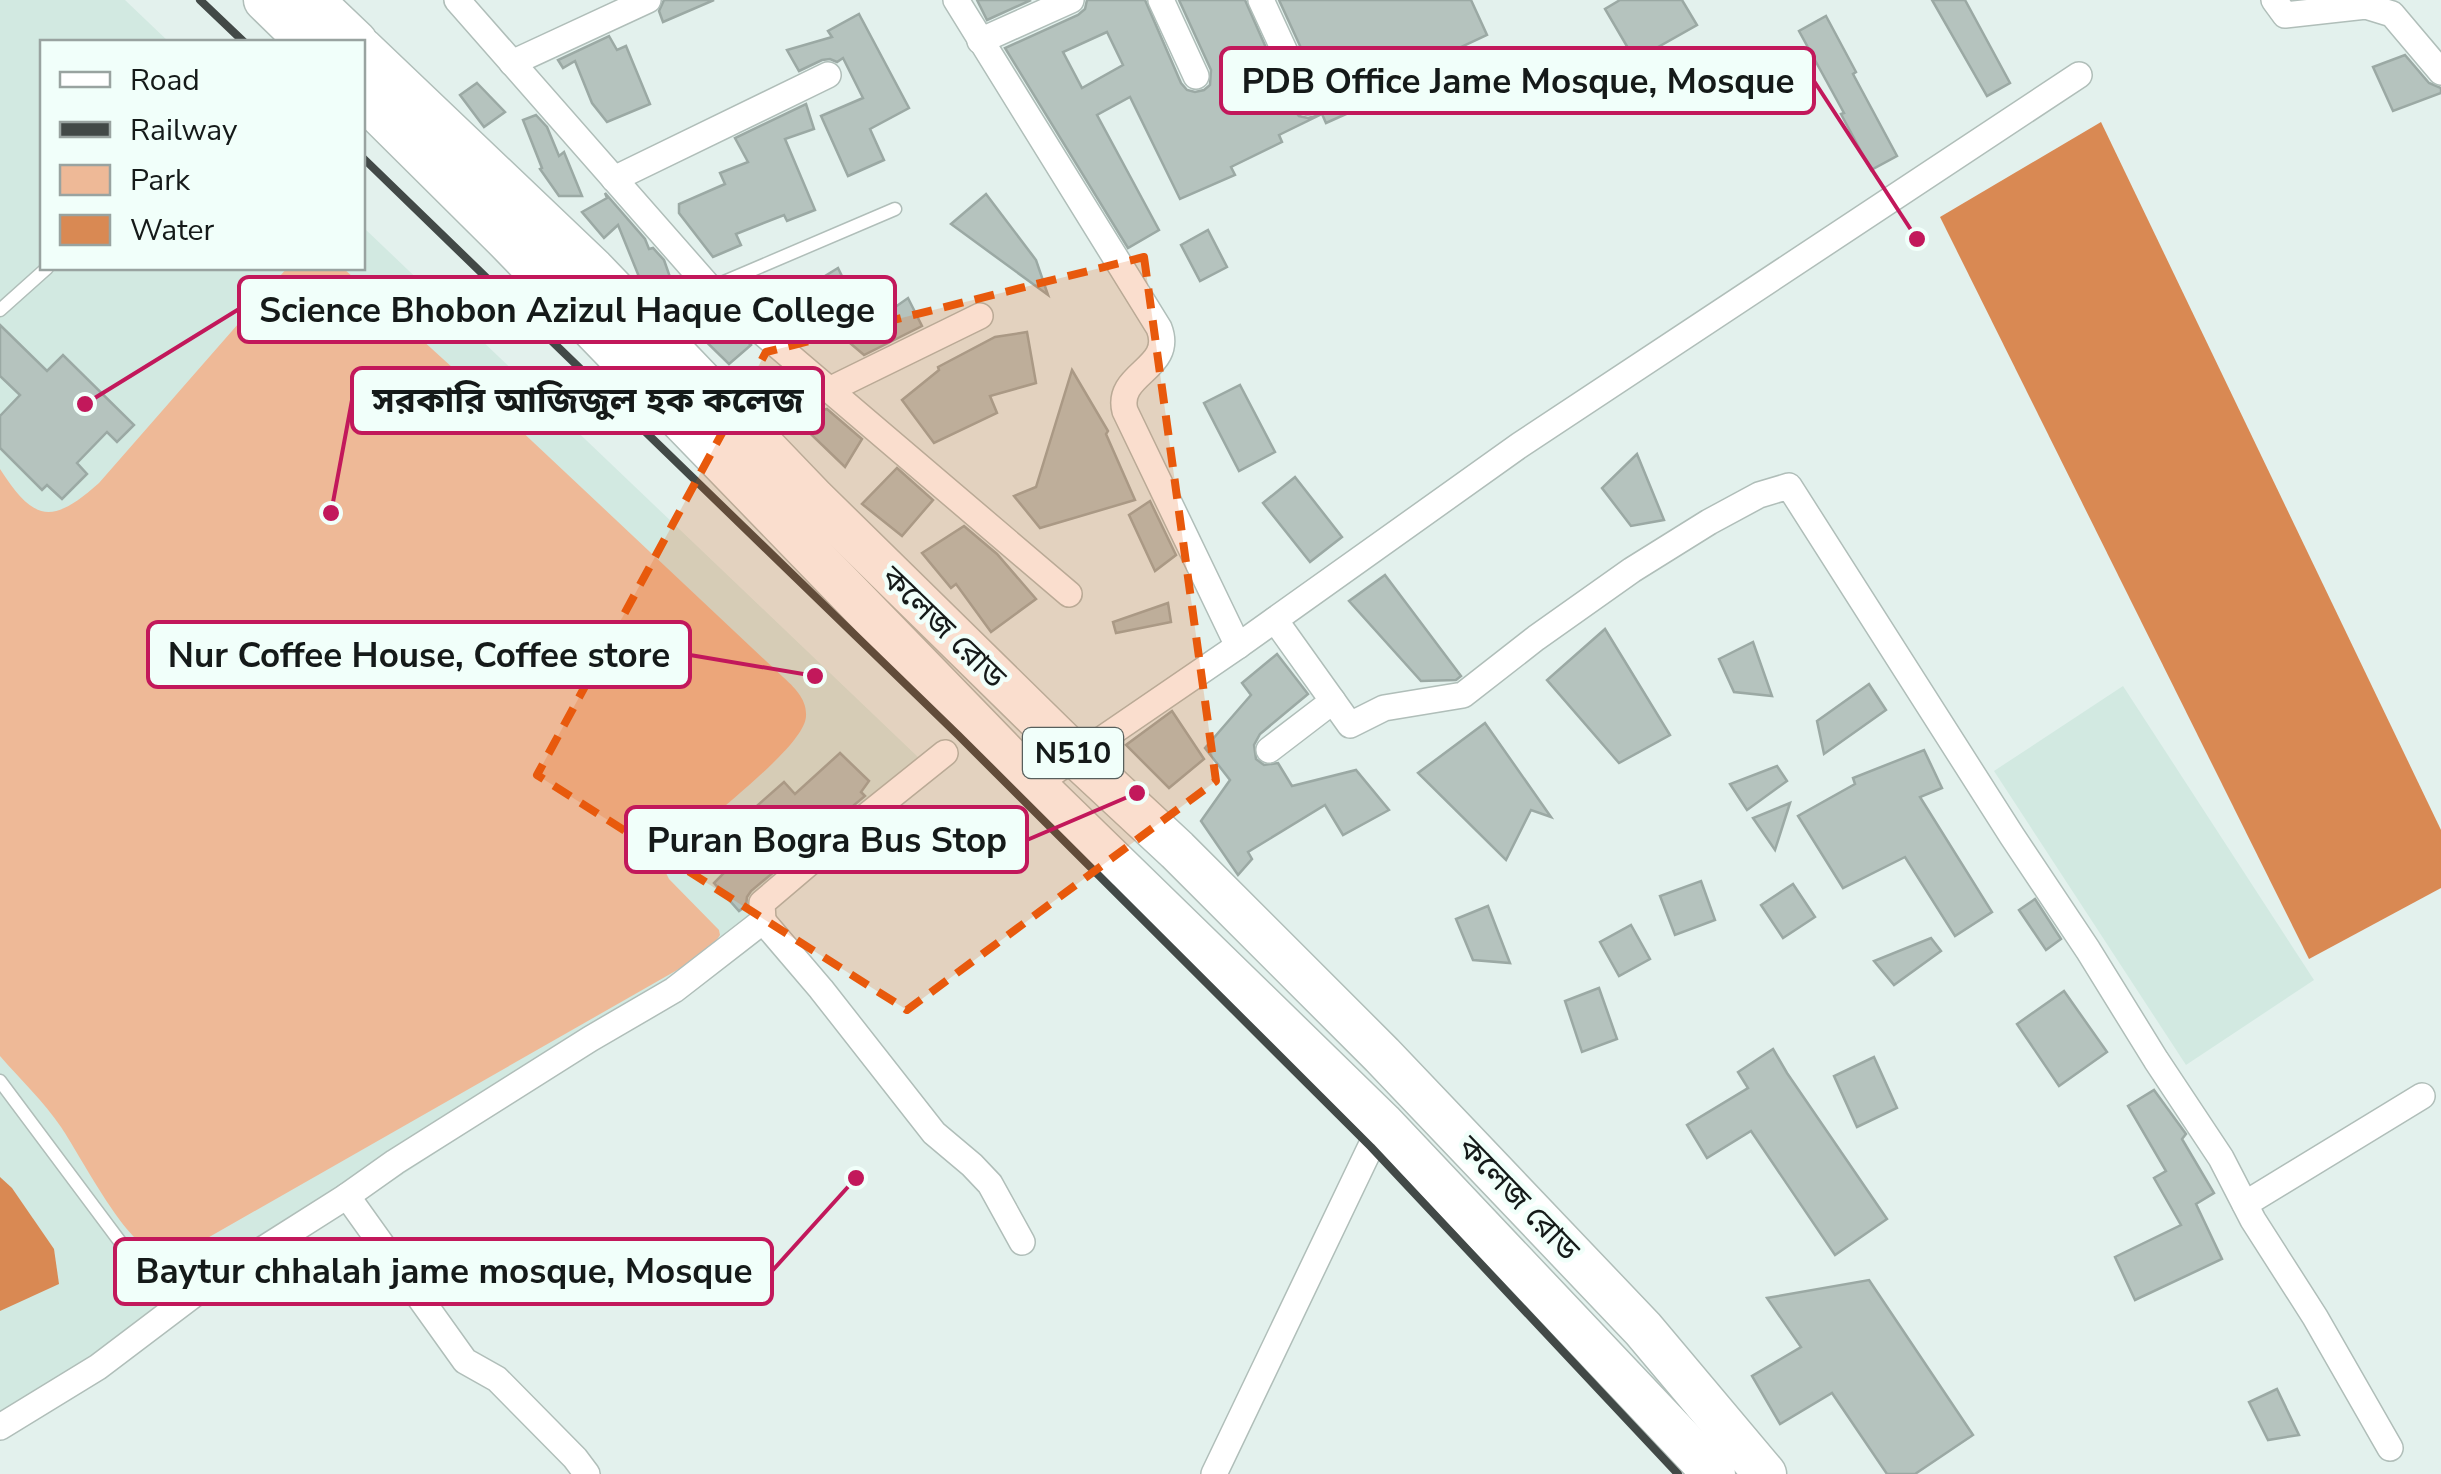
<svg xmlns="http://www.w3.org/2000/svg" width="2441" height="1474" font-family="'Nunito Sans','Noto Sans Bengali',sans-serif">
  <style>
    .built { fill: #d2e9e1 }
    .green { fill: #eeb997 }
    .water { fill: #d98953 }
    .building { fill: #b5c3be; stroke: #9ba9a4; stroke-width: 2.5; fill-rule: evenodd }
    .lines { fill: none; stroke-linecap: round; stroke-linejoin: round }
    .service-casing { stroke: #b0beb9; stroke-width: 15 }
    .minor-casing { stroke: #b0beb9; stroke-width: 28 }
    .trunk-casing { stroke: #b0beb9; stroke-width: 45 }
    .service { stroke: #fff; stroke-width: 12 }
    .minor { stroke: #fff; stroke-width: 25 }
    .trunk { stroke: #fff; stroke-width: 42 }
    .rail { stroke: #424947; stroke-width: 8 }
    .marked { fill: #e8590c; fill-opacity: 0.2; stroke: #e8590c; stroke-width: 8; stroke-dasharray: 20 12; stroke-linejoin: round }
    .labels { text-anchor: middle; stroke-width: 9; stroke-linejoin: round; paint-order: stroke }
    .shield { fill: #f1fffa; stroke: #575f5c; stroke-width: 2.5 }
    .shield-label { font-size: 30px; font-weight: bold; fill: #151a19 }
    .street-label { font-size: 32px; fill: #151a19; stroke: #f1fffa }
    .leader { fill: none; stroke: #c2185b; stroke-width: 4 }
    .callout-dot { fill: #c2185b; stroke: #f1fffa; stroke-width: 4 }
    .callout { fill: #f1fffa; stroke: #c2185b; stroke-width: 4 }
    .callout-label { font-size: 35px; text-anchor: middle; font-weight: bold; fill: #151a19 }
  </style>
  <rect width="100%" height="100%" fill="#e3f1ed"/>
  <!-- built -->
  <g class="built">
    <polygon points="0,0 125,0 169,42 42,42 42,268 362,268 363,227 920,759 788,871 760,934 746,952 130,1351 0,1418"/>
    <polygon points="2123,686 2314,980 2186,1065 1994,771"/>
  </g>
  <!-- green -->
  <path class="green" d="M287,268H343L498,409L783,677C794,687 807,699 806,716C805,750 689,829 666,862L665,871L669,879L719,930L720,935L715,943L700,955L679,969L197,1244C181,1252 163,1258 146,1247C118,1229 81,1157 61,1127C44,1102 20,1079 0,1056V469C34,522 52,525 99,483Z"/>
  <!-- water -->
  <g class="water">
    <polygon points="2101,122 2441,830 2441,888 2309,959 1940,217"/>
    <polygon points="0,1177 12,1188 54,1249 59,1284 0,1311"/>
  </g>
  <!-- building -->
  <g class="building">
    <polygon points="664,0 714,0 663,22 659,11"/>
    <polygon points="977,0 1031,0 987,20"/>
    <path d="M1087,0H1145L1181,83L1187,90L1195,92L1204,90L1210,85L1211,70L1179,0H1245L1293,109L1299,116L1308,118L1316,116L1322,111L1323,96L1279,0H1471L1487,35L1397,77L1404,92L1376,104L1375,101L1326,123L1322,114L1279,135L1282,142L1231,167L1235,175L1180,199L1130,97L1097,115L1159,230L1128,248L1005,48L1078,15L1085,9ZM1107,32L1123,65L1082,88L1063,52Z"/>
    <polygon points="1620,0 1682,0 1697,25 1635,60 1605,9"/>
    <polygon points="1932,0 1965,0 2010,83 1987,96"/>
    <polygon points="859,14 909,108 870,129 884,160 848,176 821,116 863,98 843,58 837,62 830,59 822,60 799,71 787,50 832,37 828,31"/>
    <polygon points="1826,16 1856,72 1853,74 1897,156 1871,170 1841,114 1844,113 1799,31"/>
    <polygon points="609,36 617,50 626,46 650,104 607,122 592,103 575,61 563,68 558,60"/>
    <polygon points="2405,55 2429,83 2441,88 2441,93 2393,111 2373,67"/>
    <polygon points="477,83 505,112 484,127 460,95"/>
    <polygon points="806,104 814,129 785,139 815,210 787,221 784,215 736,234 741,245 713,257 679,213 679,204 725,184 720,173 748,162 735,138"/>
    <polygon points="536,115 547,127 559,156 564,152 582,196 559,196 540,169 542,168 523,120"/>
    <polygon points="605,193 645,239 649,249 653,248 664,260 671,280 679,277 688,288 704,324 717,315 751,345 729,364 682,318 675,318 672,315 661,289 650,293 642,284 618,225 604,238 582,212 607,198"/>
    <polygon points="986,194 1036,260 1048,295 951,224"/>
    <polygon points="1208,230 1227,267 1200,281 1181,245"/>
    <polygon points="838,268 867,327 908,298 922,326 864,355 830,326 809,334 781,303"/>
    <polygon points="0,325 47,371 63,355 134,425 117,442 107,432 77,463 87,474 62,499 47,485 42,490 0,448 0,416 20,395 0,376"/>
    <polygon points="1027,332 1036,383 990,396 997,413 934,443 902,400 939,370 938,367 995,337"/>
    <polygon points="1072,370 1108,431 1106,434 1135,500 1040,528 1014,496 1036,487"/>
    <polygon points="1240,385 1275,452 1239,471 1204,403"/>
    <polygon points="827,409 862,439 845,467 794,418"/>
    <polygon points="1637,454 1664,520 1631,526 1602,488"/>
    <polygon points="897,468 933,500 902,536 862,504"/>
    <polygon points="1295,477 1342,537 1310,562 1263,503"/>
    <polygon points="1150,501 1176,555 1155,571 1129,515"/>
    <polygon points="964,526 997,554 1036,599 991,632 956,584 951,588 922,553"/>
    <polygon points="1385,575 1461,676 1456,680 1421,681 1349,601"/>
    <polygon points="1168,603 1171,622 1116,633 1113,622"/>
    <polygon points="1605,629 1670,735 1619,763 1547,680"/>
    <polygon points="1753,642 1772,696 1734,692 1719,659"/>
    <polygon points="1277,654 1308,694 1260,734 1254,745 1256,759 1264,765 1278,763 1292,786 1356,770 1389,810 1343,835 1325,805 1248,852 1252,859 1238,875 1201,821 1230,780 1205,748 1251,695 1242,683"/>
    <polygon points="1869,684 1886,710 1824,754 1817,721"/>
    <polygon points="1172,711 1204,759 1169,788 1126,745"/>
    <polygon points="1485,723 1551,817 1531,810 1506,860 1418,773"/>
    <polygon points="1924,750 1942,788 1920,797 1992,912 1955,936 1905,857 1843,888 1798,816 1855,784 1853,778"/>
    <polygon points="840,753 869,781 861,792 865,796 751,891 747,897 746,906 739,911 714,883 766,830 750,812 784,782 795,794"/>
    <polygon points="1777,766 1787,781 1747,810 1730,784"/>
    <polygon points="1790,803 1775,850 1753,818"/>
    <polygon points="1701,881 1715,920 1675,935 1660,896"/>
    <polygon points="1793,884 1815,917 1783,938 1761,905"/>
    <polygon points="2035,899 2061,939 2046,950 2019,910"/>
    <polygon points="1488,906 1510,963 1473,960 1456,919"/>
    <polygon points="1631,925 1650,959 1619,976 1600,942"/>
    <polygon points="1931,938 1941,951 1894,985 1874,961"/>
    <polygon points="1599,988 1617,1039 1582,1052 1565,1001"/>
    <polygon points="2064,991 2107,1052 2059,1086 2017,1024"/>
    <polygon points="1773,1049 1787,1073 1887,1219 1835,1255 1751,1131 1707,1158 1687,1125 1748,1088 1738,1072"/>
    <polygon points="1874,1057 1897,1108 1857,1127 1834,1076"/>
    <polygon points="2154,1090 2186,1134 2182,1139 2214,1193 2196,1204 2222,1259 2135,1300 2115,1257 2181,1225 2154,1178 2166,1171 2128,1106"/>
    <polygon points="1869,1280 1973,1435 1915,1474 1887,1474 1832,1393 1780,1424 1752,1376 1801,1347 1767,1298"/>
    <polygon points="2277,1389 2299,1435 2268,1440 2249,1402"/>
  </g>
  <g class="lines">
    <defs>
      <g id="service">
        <polyline points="710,288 895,209"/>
        <polyline points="0,310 47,268"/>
        <polyline points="0,1081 171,1310"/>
      </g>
      <g id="minor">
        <polyline points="457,0 710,288 1069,594"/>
        <path d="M956,0L1159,328C1175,369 1115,373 1125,411L1238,646"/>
        <polyline points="1161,0 1196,76"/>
        <polyline points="1261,0 1308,102"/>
        <polyline points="2274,0 2285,15 2366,6 2392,14 2441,72"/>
        <polyline points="980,41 1071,0"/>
        <polyline points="512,63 648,0"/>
        <polyline points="614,179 828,75"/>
        <polyline points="829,390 980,316"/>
        <polyline points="1275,620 1350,725 1384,708 1463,695 1536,638 1632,570 1709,522 1759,495 1789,486 2012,836 2088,950 2156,1060 2221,1158 2253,1220 2315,1317 2390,1448"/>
        <polyline points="1269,750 1333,701"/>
        <polyline points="1035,785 1238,646 1520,445 2079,75"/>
        <polyline points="763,921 821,989 934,1133 972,1165 990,1184 1022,1242"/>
        <polyline points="347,1196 465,1361 497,1379 575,1458 587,1474"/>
        <polyline points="2245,1204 2422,1096"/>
        <polyline points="0,1427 98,1367 205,1286 347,1196 395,1162 590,1039 674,990 763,921 762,903 829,846 945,753"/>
        <polyline points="1214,1474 1382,1123"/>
      </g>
      <g id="trunk">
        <polyline points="265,0 308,42"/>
        <polyline points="312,0 356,42"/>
        <polyline points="362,49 593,269 814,499 1077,757 1177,850 1382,1055 1643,1329 1765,1474"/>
        <polyline points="362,96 505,238 1035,785 1382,1123 1714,1474"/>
      </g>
    </defs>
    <!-- service casing -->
    <use href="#service" class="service-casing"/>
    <!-- minor casing -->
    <use href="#minor" class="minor-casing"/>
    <!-- trunk casing -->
    <use href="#trunk" class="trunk-casing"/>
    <!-- service -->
    <use href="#service" class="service"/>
    <!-- minor -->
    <use href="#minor" class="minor"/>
    <!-- trunk -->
    <use href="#trunk" class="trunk"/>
    <!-- rail -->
    <g class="rail">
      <polyline points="200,0 244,42"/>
      <polyline points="362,157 958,735 1371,1147 1678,1474"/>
    </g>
  </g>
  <!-- marked area -->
  <path class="marked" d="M1144,257L1216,781L907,1010L537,775L766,352Z"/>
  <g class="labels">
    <!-- shield labels -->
    <rect class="shield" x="1023" y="728" width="100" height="50" rx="8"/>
    <g class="shield-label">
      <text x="1073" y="763">N510</text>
    </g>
    <!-- street labels -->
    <g class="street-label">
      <text transform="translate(944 627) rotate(44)" y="11">কলেজ রোড</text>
      <text transform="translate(1519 1198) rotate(46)" y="11">কলেজ রোড</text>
    </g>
  </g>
  <!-- callouts -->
  <path class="leader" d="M1917 239L1814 81M85 404L239 309M331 513L352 400M815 676L690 655M1137 793L1027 840M856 1178L772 1271"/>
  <g class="callout-dot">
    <circle cx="1917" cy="239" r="10"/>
    <circle cx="85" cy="404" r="10"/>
    <circle cx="331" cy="513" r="10"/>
    <circle cx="815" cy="676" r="10"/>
    <circle cx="1137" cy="793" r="10"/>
    <circle cx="856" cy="1178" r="10"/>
  </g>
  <g class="callout">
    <rect x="1221" y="48" width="593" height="65" rx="10"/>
    <rect x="239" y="277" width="656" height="65" rx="10"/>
    <rect x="352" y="368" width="471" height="65" rx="10"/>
    <rect x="148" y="622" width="542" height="65" rx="10"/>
    <rect x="626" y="807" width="401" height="65" rx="10"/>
    <rect x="115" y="1239" width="657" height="65" rx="10"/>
  </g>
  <g class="callout-label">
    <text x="1518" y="93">PDB Office Jame Mosque, Mosque</text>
    <text x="567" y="322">Science Bhobon Azizul Haque College</text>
    <text x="588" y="412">সরকারি আজিজুল হক কলেজ</text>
    <text x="419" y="667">Nur Coffee House, Coffee store</text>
    <text x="827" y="852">Puran Bogra Bus Stop</text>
    <text x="444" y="1283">Baytur chhalah jame mosque, Mosque</text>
  </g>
  <!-- legend -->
  <rect x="40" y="40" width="325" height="230" fill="#f1fffa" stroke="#99a3a0" stroke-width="2.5"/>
  <rect x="60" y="72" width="50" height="15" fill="#ffffff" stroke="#99a3a0" stroke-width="2.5"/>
  <text x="130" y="90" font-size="30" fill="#151a19">Road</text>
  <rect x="60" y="122" width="50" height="15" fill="#424947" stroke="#99a3a0" stroke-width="2.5"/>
  <text x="130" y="140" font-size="30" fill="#151a19">Railway</text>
  <rect x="60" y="165" width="50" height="30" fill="#eeb997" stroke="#99a3a0" stroke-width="2.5"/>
  <text x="130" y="190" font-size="30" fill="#151a19">Park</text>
  <rect x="60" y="215" width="50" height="30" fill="#d98953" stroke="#99a3a0" stroke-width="2.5"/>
  <text x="130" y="240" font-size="30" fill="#151a19">Water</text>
</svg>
